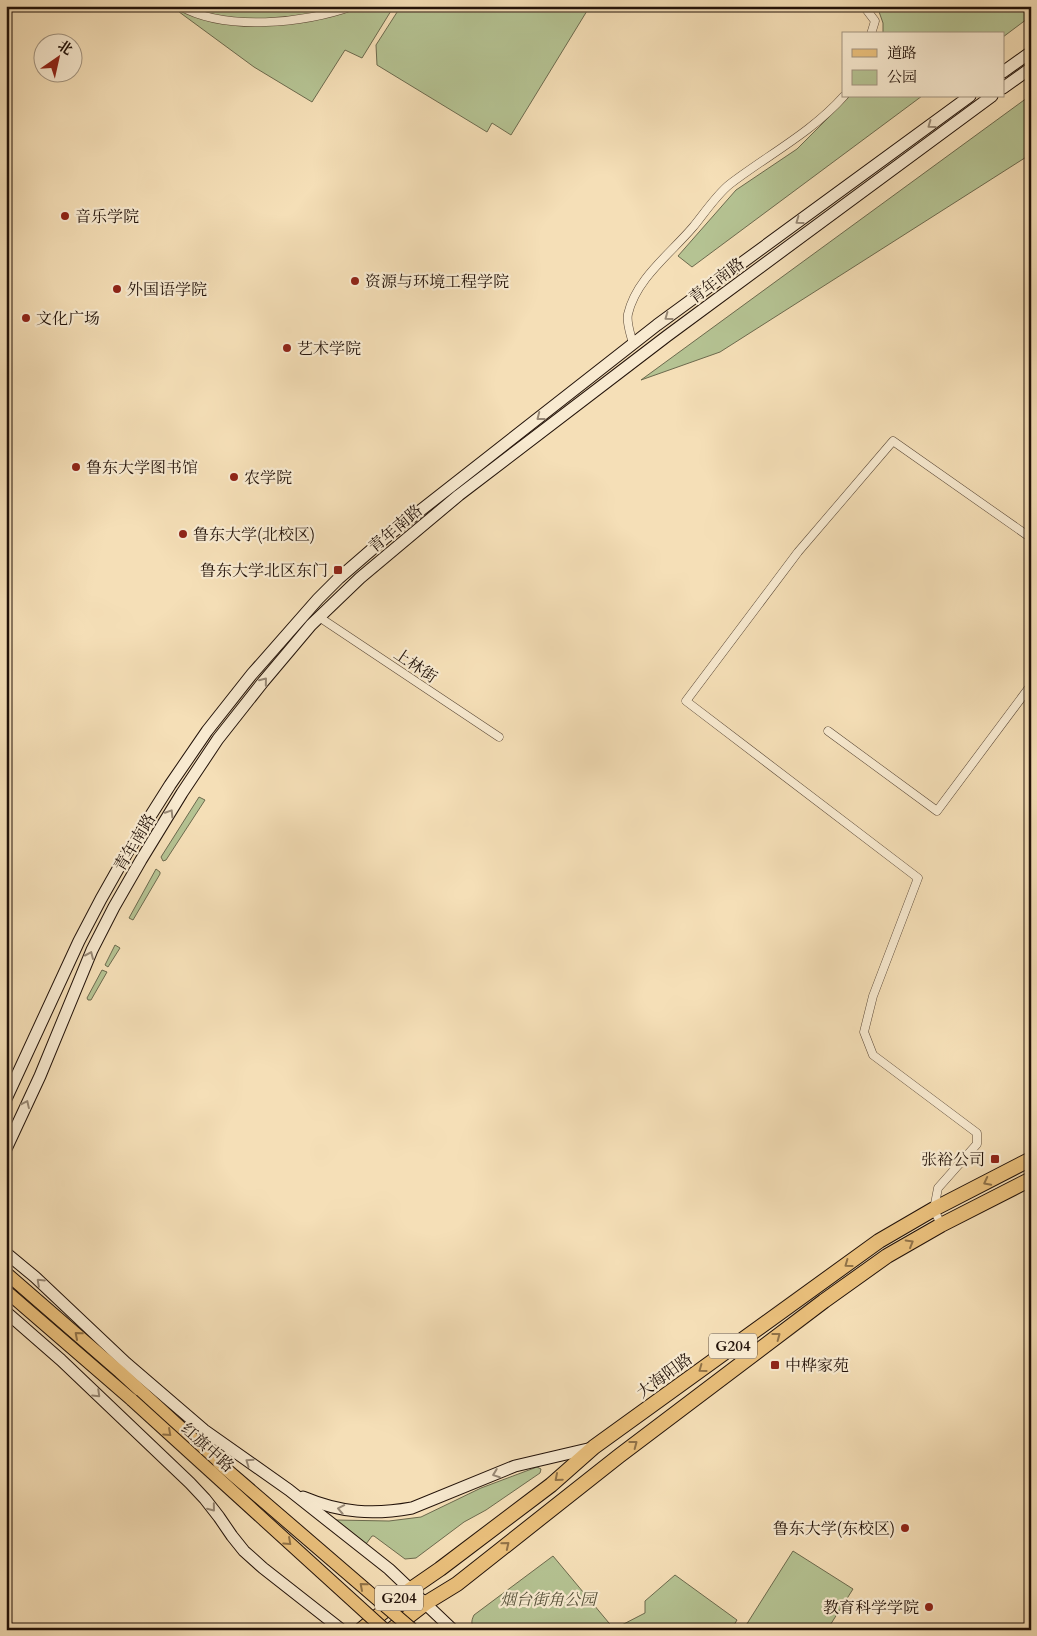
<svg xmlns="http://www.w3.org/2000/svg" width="1037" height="1636" font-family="Cardo,'Noto Serif SC',serif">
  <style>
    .green { fill: #b5c393; stroke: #6c6a4e }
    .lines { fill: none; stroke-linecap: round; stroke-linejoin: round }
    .street-casing { stroke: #574534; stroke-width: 9 }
    .secondary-casing { stroke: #221209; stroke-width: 13 }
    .primary-casing { stroke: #221209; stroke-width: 14 }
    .highway-casing { stroke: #221209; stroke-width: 16 }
    .street { stroke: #f8ead0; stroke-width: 8 }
    .secondary { stroke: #f8ead0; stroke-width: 11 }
    .primary { stroke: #eac07c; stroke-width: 12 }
    .highway { stroke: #eac07c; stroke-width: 14 }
    .primary-bridge-casing { stroke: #221209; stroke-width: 14; stroke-linecap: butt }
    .primary-bridge { stroke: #eac07c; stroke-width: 12 }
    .oneway { stroke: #988976 }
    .oneway2 { stroke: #907248 }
    .poi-dot { fill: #8f2418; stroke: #f8ead0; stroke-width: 2 }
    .labels { text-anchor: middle; stroke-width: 4.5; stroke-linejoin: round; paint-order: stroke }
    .shield { fill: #f8ead0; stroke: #625345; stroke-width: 1 }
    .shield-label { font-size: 15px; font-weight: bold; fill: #221209 }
    .poi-label { font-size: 16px; fill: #221209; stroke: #f8ead0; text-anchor: start }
    .street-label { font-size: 16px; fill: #221209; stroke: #f8ead0 }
    .park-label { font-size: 16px; font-style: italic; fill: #555039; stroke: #f8ead0 }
  </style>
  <rect width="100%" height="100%" fill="#f5dfb7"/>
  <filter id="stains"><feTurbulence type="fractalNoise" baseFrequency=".004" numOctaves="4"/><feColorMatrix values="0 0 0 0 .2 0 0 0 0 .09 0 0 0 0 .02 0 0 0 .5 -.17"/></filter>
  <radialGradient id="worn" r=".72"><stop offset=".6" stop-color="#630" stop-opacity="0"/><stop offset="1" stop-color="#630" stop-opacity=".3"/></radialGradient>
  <!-- green -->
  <g class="green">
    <polygon points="171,6 394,6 362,58 345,50 312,102 254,67"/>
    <polygon points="401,6 590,6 511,135 492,123 487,132 377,65 376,45"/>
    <polygon points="877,6 1031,6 1031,16 1003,37 1003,34 883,34 883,23"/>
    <polygon points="1031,95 1031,154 720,352 641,380"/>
    <polygon points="850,96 922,96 692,267 678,256 736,190 797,149"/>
    <polygon points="199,797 205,800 166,860 163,861 161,857"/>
    <polygon points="156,869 160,872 160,874 133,920 129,918"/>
    <polygon points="115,945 120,948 108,967 105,965"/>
    <polygon points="102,970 107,972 91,1000 88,1000 87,998"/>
    <polygon points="537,1467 541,1469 540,1473 486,1510 464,1522 416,1558 405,1559 374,1536 372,1536 366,1544 336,1520 389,1521 421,1517 481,1488"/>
    <polygon points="793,1551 853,1589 827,1630 743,1630"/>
    <path d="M553,1556L614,1629L645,1613V1601L675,1575L737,1620L731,1630H475C471,1625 471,1621 474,1615Z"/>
  </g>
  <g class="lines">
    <defs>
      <g id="street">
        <path d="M180,6C226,32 305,23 353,6"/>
        <polyline points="862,6 866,9 875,21 871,34"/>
        <path d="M633,344C631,335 626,323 628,314C636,279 670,254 693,227C703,215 717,194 730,184C768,155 812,132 844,96"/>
        <polyline points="319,617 499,737"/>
        <polyline points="828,731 937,811 1031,685"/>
        <polyline points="941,1225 934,1209 938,1188 977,1144 977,1133 873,1055 864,1032 873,996 918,878 686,701 798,552 893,441 1031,538"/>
      </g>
      <g id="secondary">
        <polyline points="1003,72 1031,52"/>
        <polyline points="1003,88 1031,68"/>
        <polyline points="6,1099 79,941 101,899 127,853 170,785 207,731 252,674 318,599 339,578 384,539 657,325 970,96"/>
        <polyline points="6,1149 40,1076 92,950 114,907 141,860 182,793 218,739 263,682 311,625 360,578 459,495 667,336 992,96"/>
        <polyline points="6,1253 35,1277 126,1363 204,1430 289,1490 389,1569 453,1630"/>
        <polyline points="6,1312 61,1360 190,1483 205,1499 219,1517 232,1536 244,1551 263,1568 342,1630"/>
        <path d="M303,1497C341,1513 373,1515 412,1508L515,1466L592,1448"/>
      </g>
      <g id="primary">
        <polyline points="6,1273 120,1372 219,1463"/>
        <polyline points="6,1291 132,1400"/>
      </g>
      <g id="highway">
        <polyline points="361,1630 411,1589 440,1569 551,1485 594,1447 879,1241 934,1209 1031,1159"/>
        <polyline points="391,1630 426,1603 457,1584 619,1456 824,1301 887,1256 941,1225 1031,1179"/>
      </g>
    </defs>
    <!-- street casing -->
    <use href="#street" class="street-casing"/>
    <!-- secondary casing -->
    <use href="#secondary" class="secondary-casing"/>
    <!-- primary casing -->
    <use href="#primary" class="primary-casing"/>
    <!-- highway casing -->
    <use href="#highway" class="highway-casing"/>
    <!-- street -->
    <use href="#street" class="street"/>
    <!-- secondary -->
    <use href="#secondary" class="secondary"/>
    <!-- primary -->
    <use href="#primary" class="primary"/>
    <!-- highway -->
    <use href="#highway" class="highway"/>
    <defs>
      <g id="primary-bridge">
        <polyline points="132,1400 385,1630"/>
        <polyline points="219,1463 413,1630"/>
      </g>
    </defs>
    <!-- primary-bridge casing -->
    <use href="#primary-bridge" class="primary-bridge-casing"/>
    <!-- primary-bridge -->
    <use href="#primary-bridge" class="primary-bridge"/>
  </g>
  <!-- one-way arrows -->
  <defs><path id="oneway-chevron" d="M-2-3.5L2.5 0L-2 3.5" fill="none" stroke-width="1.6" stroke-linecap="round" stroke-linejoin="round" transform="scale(1.25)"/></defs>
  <g class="oneway">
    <use href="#oneway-chevron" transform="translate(931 125) rotate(144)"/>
    <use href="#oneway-chevron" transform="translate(799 221) rotate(144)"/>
    <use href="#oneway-chevron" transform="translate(668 317) rotate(144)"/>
    <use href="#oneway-chevron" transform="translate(540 417) rotate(142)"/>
    <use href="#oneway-chevron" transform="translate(264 681) rotate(-51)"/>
    <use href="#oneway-chevron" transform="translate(170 813) rotate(-58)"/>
    <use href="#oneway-chevron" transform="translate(90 955) rotate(-66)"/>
    <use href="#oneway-chevron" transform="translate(26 1104) rotate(-65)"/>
    <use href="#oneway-chevron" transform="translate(40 1282) rotate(-137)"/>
    <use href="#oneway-chevron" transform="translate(97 1394) rotate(44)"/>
    <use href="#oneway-chevron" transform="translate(249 1462) rotate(-145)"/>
    <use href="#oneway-chevron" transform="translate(496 1474) rotate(159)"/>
    <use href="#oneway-chevron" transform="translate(212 1508) rotate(51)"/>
    <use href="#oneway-chevron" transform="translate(341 1509) rotate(-169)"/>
  </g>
  <g class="oneway2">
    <use href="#oneway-chevron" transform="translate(987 1182) rotate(153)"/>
    <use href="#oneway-chevron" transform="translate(910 1243) rotate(-30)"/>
    <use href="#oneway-chevron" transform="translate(848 1264) rotate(144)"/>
    <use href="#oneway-chevron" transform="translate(78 1335) rotate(-139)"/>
    <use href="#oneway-chevron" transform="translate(777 1336) rotate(-37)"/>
    <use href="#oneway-chevron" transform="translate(702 1369) rotate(144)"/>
    <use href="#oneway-chevron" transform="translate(168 1433) rotate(42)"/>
    <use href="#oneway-chevron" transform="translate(634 1444) rotate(-37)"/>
    <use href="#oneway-chevron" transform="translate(558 1478) rotate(139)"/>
    <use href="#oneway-chevron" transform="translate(288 1542) rotate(42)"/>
    <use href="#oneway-chevron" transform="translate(506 1545) rotate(-39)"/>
    <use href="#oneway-chevron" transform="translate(363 1586) rotate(-139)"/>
  </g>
  <!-- markers -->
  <g class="poi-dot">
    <circle cx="65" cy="216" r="5"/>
    <circle cx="355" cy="281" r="5"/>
    <circle cx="117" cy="289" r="5"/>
    <circle cx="26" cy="318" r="5"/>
    <circle cx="287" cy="348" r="5"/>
    <circle cx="76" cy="467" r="5"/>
    <circle cx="234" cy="477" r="5"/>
    <circle cx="183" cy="534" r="5"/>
    <rect x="333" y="565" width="10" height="10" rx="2.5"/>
    <rect x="990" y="1154" width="10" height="10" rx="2.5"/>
    <rect x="770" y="1360" width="10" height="10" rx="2.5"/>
    <circle cx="905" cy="1528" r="5"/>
    <circle cx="929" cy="1607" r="5"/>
  </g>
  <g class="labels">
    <!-- shield labels -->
    <g class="shield">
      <rect x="709" y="1333.5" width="48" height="25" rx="4"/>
      <rect x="375" y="1585.5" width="48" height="25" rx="4"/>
    </g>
    <g class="shield-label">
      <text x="733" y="1351">G204</text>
      <text x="399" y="1603">G204</text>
    </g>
    <!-- poi labels -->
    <g class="poi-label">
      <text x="75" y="222">音乐学院</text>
      <text x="365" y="287">资源与环境工程学院</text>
      <text x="127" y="295">外国语学院</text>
      <text x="36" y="324">文化广场</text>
      <text x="297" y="354">艺术学院</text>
      <text x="86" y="473">鲁东大学图书馆</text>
      <text x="244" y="483">农学院</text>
      <text x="193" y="540">鲁东大学(北校区)</text>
      <text x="328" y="576" text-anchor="end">鲁东大学北区东门</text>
      <text x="985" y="1165" text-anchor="end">张裕公司</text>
      <text x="785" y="1371">中桦家苑</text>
      <text x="895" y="1534" text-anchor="end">鲁东大学(东校区)</text>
      <text x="919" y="1613" text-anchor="end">教育科学学院</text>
    </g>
    <!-- street labels -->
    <g class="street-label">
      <text transform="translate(716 280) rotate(-37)" y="6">青年南路</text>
      <text transform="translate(395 528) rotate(-40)" y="6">青年南路</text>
      <text transform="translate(416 665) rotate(34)" y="6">上林街</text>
      <text transform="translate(134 842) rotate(-59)" y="6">青年南路</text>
      <text transform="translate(664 1375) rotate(-36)" y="6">大海阳路</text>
      <text transform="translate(208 1447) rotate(42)" y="6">红旗中路</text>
    </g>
    <!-- park labels -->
    <g class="park-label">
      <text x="548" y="1605">烟台街角公园</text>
    </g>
  </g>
  <!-- margin -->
  <rect width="1037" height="1636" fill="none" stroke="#f5dfb7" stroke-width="25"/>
  <rect x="8" y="8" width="1022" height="1621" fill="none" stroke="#221209" stroke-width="2.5"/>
  <rect x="12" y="12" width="1012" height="1611" fill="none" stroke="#221209"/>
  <!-- legend -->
  <rect x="842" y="32" width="162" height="65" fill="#f8ead0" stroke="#a29480"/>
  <rect x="852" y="49" width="25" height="8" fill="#eac07c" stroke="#a29480"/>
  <text x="887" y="58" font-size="15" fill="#221209">道路</text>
  <rect x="852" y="70" width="25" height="15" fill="#b5c393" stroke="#a29480"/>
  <text x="887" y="82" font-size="15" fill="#221209">公园</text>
  <!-- north arrow -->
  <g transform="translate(58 58) rotate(34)"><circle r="24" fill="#f8ead0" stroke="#a29480"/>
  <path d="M0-4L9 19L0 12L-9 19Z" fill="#8f2418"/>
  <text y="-8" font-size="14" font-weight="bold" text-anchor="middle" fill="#221209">北</text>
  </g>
  <rect width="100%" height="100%" filter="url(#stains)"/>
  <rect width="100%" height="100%" fill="url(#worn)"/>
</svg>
